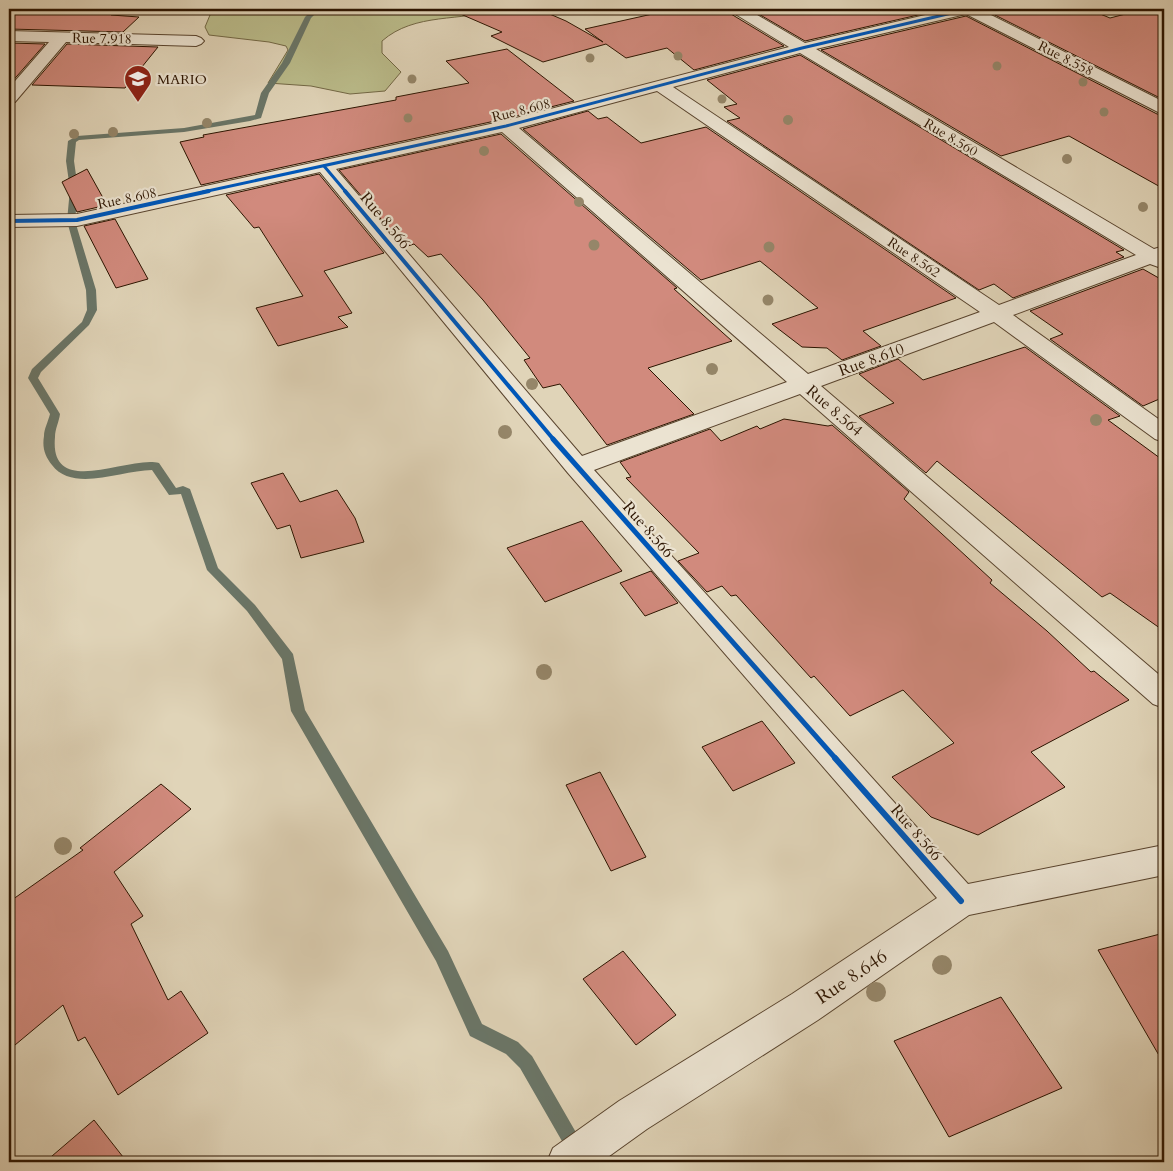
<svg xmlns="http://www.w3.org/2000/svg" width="1173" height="1171" font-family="Cardo,serif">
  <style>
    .green { fill: #babb8a; stroke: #736845 }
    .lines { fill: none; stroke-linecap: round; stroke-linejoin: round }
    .stream { fill: #6a7668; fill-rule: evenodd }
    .building { fill: #d18a7d; stroke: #2c1400 }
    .minor-casing { stroke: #59442e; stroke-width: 2 }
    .minor { fill: #ebe3d1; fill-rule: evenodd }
    .cycleway-far3-casing { stroke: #ebe3d1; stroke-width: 5 }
    .cycleway-far2-casing { stroke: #ebe3d1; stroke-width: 6 }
    .cycleway-far1-casing { stroke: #ebe3d1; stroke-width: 8 }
    .cycleway-casing { stroke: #ebe3d1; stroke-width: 9 }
    .cycleway-far3 { stroke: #0057b8; stroke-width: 3 }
    .cycleway-far2 { stroke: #0057b8; stroke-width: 4 }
    .cycleway-far1 { stroke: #0057b8; stroke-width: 5 }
    .cycleway { stroke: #0057b8; stroke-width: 6 }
    .tree { fill: #958669 }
    .labels { text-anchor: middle; stroke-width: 4.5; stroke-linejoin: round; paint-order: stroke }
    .far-street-label { font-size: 14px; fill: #2c1400; stroke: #ebe3d1 }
    .far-poi-label { font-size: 14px; fill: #2c1400; stroke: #ebe3d1; text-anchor: start }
    .street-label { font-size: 16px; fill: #2c1400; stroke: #ebe3d1 }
    .near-street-label { font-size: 19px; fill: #2c1400; stroke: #ebe3d1 }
  </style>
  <rect width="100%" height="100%" fill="#e0d4b8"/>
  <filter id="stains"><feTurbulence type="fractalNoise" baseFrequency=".004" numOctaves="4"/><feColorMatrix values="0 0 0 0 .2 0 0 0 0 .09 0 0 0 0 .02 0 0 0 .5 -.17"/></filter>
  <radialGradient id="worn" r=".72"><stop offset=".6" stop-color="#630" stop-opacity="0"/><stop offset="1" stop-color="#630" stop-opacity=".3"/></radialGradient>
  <!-- green -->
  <path class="green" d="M217,9H500C461,22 415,12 382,41V53L401,72L385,91L350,94L311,86L268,83L288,50L286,46L269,42L209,35L205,27L210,15Z"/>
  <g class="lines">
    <!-- stream -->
    <path class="stream" d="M313,9H320L311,18L290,63L269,93L261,118L250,121L184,132L79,140L76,142L74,161L78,189L75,221L96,290L97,310L89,325L41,372L38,378L60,414C59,422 55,429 55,437C49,500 129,455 159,463L176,488L183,486L190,489L218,568L255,605L293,654L305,710L448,951L482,1024L518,1042L532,1056L593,1162H574L520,1068L506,1054L470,1036L436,961L291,711L282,659L247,611L207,570L181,494L169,495L152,470C122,470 73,493 52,465C45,456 42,448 44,436C44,429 48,422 50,414L28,378L32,369L82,322L87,310L86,290L67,221L70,189L66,161L68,141L77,136L184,128L255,115L261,93L282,63L305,17Z"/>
  </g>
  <!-- building -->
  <g class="building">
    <polygon points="9,9 117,9 111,15 139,17 123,32 9,29"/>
    <polygon points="449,9 538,9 566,21 603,42 585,29 675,9 728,9 731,14 784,46 694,70 667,48 626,58 606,44 543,62 491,36 502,32"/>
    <polygon points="750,9 944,9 805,41"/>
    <polygon points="983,9 1088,9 1110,18 1145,9 1164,9 1164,100"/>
    <polygon points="966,16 1157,114 1164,115 1164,189 1069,136 1001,156 821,50"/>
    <polygon points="9,43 45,44 10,84 9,84"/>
    <polygon points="67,44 158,47 125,88 32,85"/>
    <polygon points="507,49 574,101 504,119 201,185 180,142 204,137 203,135 396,100 396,97 469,83 446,61"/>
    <polygon points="800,55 1124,250 1116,252 1124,257 1013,298 994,284 979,290 727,121 740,118 724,107 737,104 707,80"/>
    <polygon points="588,111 598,119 607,117 641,143 706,127 956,298 863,331 881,346 842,360 827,348 802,347 772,324 818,308 760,261 701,280 523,129"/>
    <polygon points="501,134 677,288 674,289 732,341 648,368 694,414 607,445 560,384 543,388 524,360 530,358 483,300 441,254 428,257 414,244 405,247 339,170"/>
    <polygon points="87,169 107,205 77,212 62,182"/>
    <polygon points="319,174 384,253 324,271 352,313 338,317 348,327 278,346 256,308 303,296 259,227 254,228 226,195"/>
    <polygon points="115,219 148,279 116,288 84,226"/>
    <polygon points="1143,269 1164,281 1164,397 1143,406 1050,339 1063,334 1030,311"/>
    <polygon points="1025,347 1120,416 1108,420 1164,461 1164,631 1110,593 1102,597 937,461 926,473 859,416 894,403 859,374 898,359 923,380"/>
    <polygon points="784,419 828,426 832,425 909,492 904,499 992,580 990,583 1047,631 1091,672 1094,671 1129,700 1031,752 1065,787 978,835 931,817 892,777 954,743 903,690 850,716 814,676 811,678 736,595 731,596 722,586 707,592 678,561 699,553 626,478 631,477 620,462 710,429 721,441 757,426 760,429"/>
    <polygon points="283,473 300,502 337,490 355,518 364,542 301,558 290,525 277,529 251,483"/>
    <polygon points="582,521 622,571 545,602 507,548"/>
    <polygon points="651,571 678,603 645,616 620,583"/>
    <polygon points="762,721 795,763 733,791 702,747"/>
    <polygon points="600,772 646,857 611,871 566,785"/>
    <polygon points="161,784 191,809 114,872 143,916 131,924 168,1000 181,991 208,1033 118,1095 85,1037 78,1041 63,1005 9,1050 9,902 83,850 80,848"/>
    <polygon points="1164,933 1164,1064 1098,950"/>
    <polygon points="623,951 676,1015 636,1045 583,979"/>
    <polygon points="1001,997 1062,1088 949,1137 894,1041"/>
    <polygon points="94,1120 127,1162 45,1162"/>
  </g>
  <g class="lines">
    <defs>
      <g id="minor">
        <path d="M730,9H747L805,43L951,9H979L1164,102V113L1158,112L966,14L816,49L1154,249L1164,246V269L1150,264L1013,315L1164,423V442L1155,439L994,322L821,386L1164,679V708L1153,704L800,394L594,470L968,884L1164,845V875L969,915L818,1020L647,1129L601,1162H547L553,1148L619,1101L792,994L937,898L568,473L320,172L77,226L9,227V215L77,214L504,121L789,47L732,12ZM800,53L1136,255L999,305L673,87ZM657,91L980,312L808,374L519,128ZM502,132L787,382L582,456L336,169Z"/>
        <polygon points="9,31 196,36 201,38 204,41 201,44 196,46 66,42 15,102 9,103 9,88 49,42 9,41"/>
      </g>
    </defs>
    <!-- minor casing -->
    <use href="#minor" class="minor-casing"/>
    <!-- minor -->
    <use href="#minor" class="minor"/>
    <defs>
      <g id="cycleway-far3">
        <polyline points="324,166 346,192"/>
        <polyline points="203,192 506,126 802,48 969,9"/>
      </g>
      <g id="cycleway-far2">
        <polyline points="345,191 554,440"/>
        <polyline points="9,221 77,220 209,191"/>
      </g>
      <polyline id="cycleway-far1" points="553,439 836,759"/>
      <polyline id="cycleway" points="835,758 961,901"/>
    </defs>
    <!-- cycleway-far3 casing -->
    <use href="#cycleway-far3" class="cycleway-far3-casing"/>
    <!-- cycleway-far2 casing -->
    <use href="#cycleway-far2" class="cycleway-far2-casing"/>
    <!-- cycleway-far1 casing -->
    <use href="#cycleway-far1" class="cycleway-far1-casing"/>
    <!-- cycleway casing -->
    <use href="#cycleway" class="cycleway-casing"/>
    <!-- cycleway-far3 -->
    <use href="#cycleway-far3" class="cycleway-far3"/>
    <!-- cycleway-far2 -->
    <use href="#cycleway-far2" class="cycleway-far2"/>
    <!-- cycleway-far1 -->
    <use href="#cycleway-far1" class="cycleway-far1"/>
    <!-- cycleway -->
    <use href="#cycleway" class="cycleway"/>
  </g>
  <!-- trees -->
  <g class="tree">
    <circle cx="678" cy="56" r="4.5"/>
    <circle cx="590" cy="58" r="4.5"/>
    <circle cx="997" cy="66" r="4.5"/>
    <circle cx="412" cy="79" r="4.5"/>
    <circle cx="1083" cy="82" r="4.5"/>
    <circle cx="722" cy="99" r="4.5"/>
    <circle cx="1104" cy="112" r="4.5"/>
    <circle cx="408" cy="118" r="4.5"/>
    <circle cx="788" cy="120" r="5"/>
    <circle cx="207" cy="123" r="5"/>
    <circle cx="113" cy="132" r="5"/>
    <circle cx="74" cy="134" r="5"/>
    <circle cx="484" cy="151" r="5"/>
    <circle cx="1067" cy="159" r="5"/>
    <circle cx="579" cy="202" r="5"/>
    <circle cx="1143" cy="207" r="5"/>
    <circle cx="594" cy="245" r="5.5"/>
    <circle cx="769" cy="247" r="5.5"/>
    <circle cx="768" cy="300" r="5.5"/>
    <circle cx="712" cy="369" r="6"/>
    <circle cx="532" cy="384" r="6"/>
    <circle cx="1096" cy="420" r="6"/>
    <circle cx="505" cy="432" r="7"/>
    <circle cx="544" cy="672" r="8"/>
    <circle cx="63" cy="846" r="9"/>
    <circle cx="942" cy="965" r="10"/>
    <circle cx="876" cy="992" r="10"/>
  </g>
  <!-- icons -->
  <defs>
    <symbol id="school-pin" viewBox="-11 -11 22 30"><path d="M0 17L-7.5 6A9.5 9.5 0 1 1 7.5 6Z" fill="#8f2418" stroke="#ebe3d1"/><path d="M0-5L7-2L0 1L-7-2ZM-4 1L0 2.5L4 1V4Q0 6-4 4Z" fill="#fff"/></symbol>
  </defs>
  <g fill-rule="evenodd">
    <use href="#school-pin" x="122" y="63" width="32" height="43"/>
  </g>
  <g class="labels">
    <!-- far-street labels -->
    <g class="far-street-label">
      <text transform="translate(102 38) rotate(1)" y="5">Rue 7.918</text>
      <text transform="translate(1066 58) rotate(27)" y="5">Rue 8.558</text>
      <text transform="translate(521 110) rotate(-14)" y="5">Rue 8.608</text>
      <text transform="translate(951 137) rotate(31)" y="5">Rue 8.560</text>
      <text transform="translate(127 198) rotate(-12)" y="5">Rue 8.608</text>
      <text transform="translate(914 257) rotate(34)" y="5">Rue 8.562</text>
    </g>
    <!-- far-poi labels -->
    <g class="far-poi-label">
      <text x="157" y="84">MARIO</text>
    </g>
    <!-- street labels -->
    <g class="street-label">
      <text transform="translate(386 220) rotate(50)" y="6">Rue 8.566</text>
      <text transform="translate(871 359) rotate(-20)" y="6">Rue 8.610</text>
      <text transform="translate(835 410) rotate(41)" y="6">Rue 8.564</text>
      <text transform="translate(649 529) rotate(49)" y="6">Rue 8.566</text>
      <text transform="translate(917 832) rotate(49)" y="6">Rue 8.566</text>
    </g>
    <!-- near-street labels -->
    <g class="near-street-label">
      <text transform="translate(851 976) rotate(-34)" y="7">Rue 8.646</text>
    </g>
  </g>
  <!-- margin -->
  <rect width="1173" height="1171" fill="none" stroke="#e0d4b8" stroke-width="30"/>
  <rect x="10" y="10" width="1153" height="1151" fill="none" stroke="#2c1400" stroke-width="2.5"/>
  <rect x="15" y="15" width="1143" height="1141" fill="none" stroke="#2c1400"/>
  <rect width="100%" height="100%" filter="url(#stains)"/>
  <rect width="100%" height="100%" fill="url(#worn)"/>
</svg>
